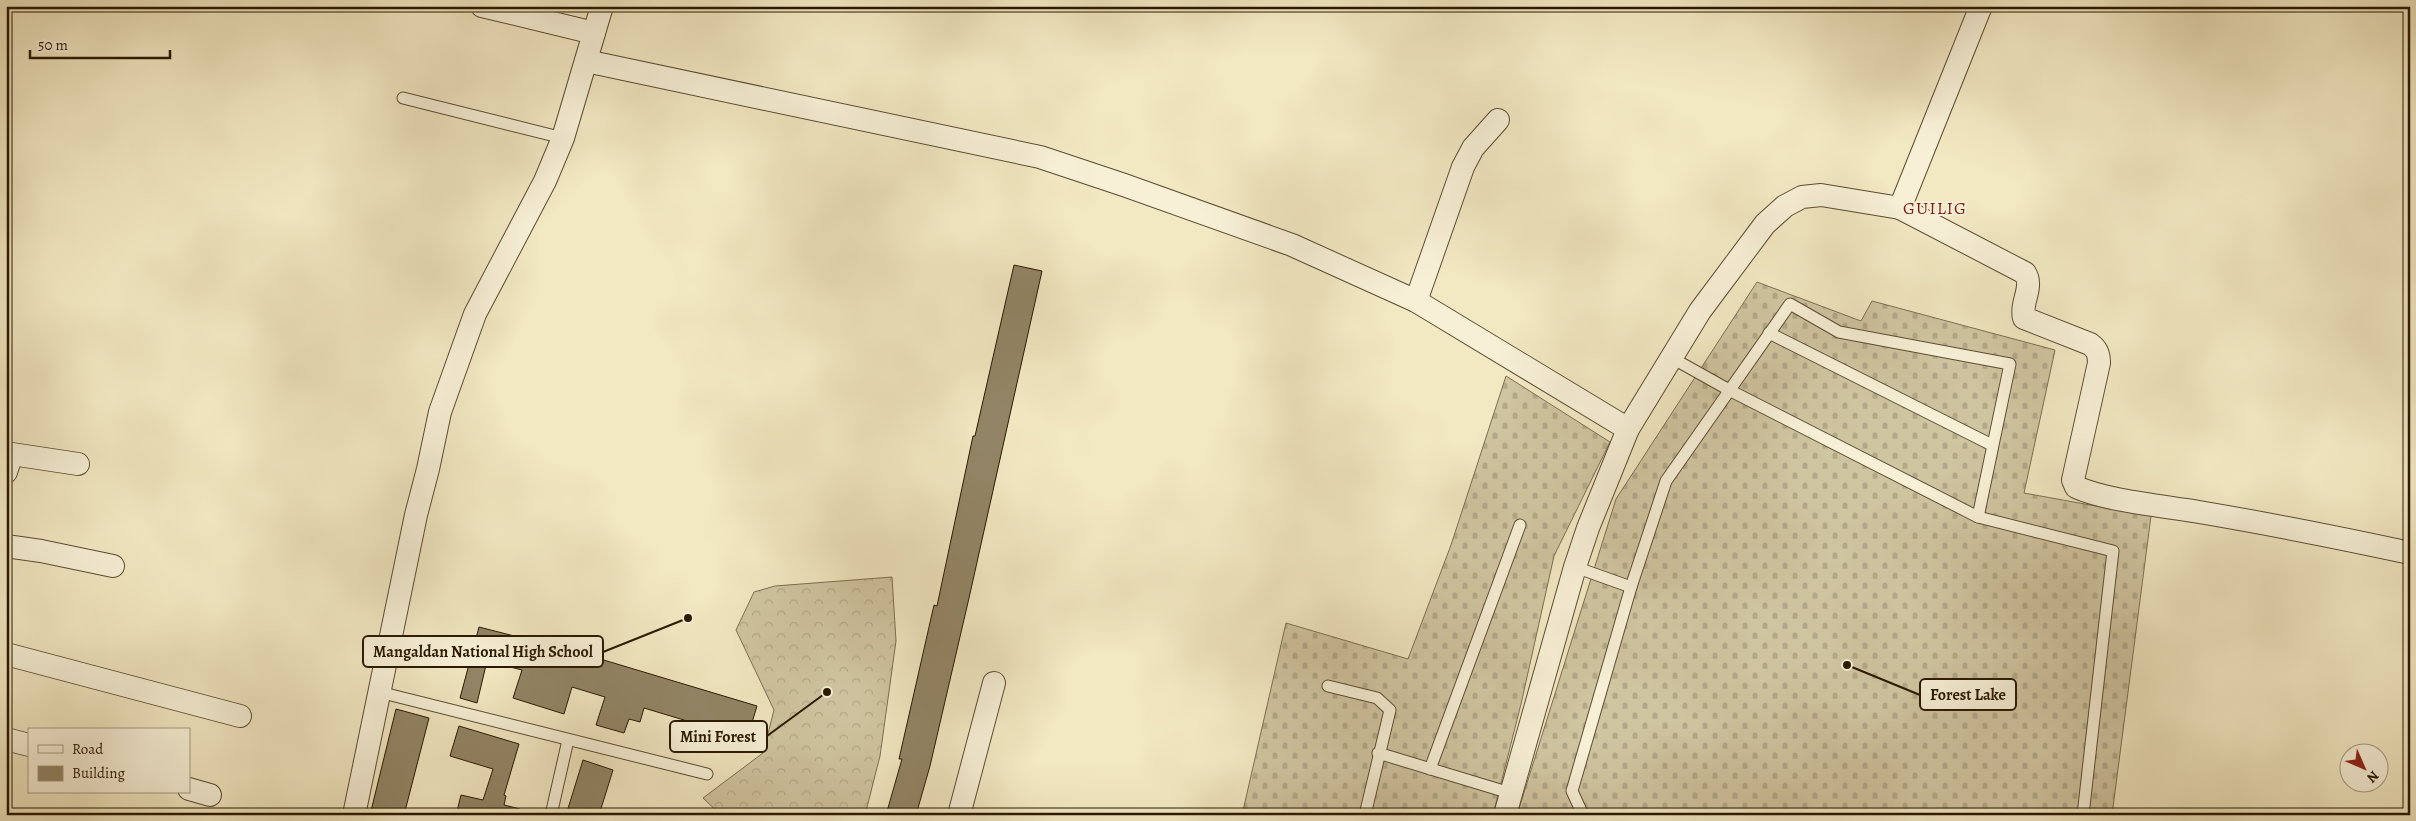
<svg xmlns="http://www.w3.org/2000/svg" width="2416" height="821" font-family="Alegreya,serif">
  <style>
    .forest { fill: url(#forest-crowns); stroke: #7c6f52 }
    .cemetery { fill: url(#cemetery-stones); stroke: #7c6f52 }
    .building { fill: #928566; stroke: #291902 }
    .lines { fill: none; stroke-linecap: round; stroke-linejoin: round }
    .lane-casing { stroke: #5b4d32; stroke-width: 13 }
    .street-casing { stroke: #5b4d32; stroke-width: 24 }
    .lane { stroke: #f7f0d7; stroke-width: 11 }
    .street { stroke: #f7f0d7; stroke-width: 22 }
    .labels { text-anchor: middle; stroke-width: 4; stroke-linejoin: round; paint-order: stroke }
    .quarter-label { font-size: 18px; letter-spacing: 1px; fill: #7a1f14; stroke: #f7f0d7 }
    .leader { fill: none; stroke: #291902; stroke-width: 2 }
    .callout-dot { fill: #291902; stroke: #f7f0d7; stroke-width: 2 }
    .callout { fill: #f7f0d7; stroke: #291902; stroke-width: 2 }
    .callout-label { font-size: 16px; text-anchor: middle; font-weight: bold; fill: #291902 }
  </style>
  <defs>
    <pattern id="forest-crowns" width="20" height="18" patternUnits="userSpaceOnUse" patternTransform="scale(1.25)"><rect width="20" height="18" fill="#d0c5a1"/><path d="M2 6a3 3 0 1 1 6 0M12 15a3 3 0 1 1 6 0" fill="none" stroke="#b3a989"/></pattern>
    <pattern id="cemetery-stones" width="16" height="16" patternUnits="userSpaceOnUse" patternTransform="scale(1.25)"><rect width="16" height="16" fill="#d0c5a1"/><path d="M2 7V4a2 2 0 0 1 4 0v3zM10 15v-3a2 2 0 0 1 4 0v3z" fill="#b3a989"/></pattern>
  </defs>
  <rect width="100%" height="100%" fill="#f2e8c2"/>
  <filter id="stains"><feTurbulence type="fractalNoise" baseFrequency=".004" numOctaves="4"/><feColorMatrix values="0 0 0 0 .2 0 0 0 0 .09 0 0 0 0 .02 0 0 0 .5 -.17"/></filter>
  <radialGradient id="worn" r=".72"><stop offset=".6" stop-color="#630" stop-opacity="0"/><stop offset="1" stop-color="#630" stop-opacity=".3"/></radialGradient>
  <!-- forest -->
  <polygon class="forest" points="892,577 896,641 880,756 865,815 721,815 703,798 763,753 774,710 736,630 754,592 775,586"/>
  <!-- cemetery -->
  <g class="cemetery">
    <polygon points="1757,282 1861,321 1872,301 2055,350 2024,493 2151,516 2112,815 1517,815 1616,499"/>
    <polygon points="1506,376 1610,442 1554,556 1521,704 1493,815 1242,815 1286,623 1408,659 1451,545"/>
  </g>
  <!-- building -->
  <g class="building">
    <polygon points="1014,265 1042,271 969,598 930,766 916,815 886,815 902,759 899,759 934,605 937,606 973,436 975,436"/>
    <polygon points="479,627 577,652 757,706 747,739 644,708 640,722 629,719 624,733 596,725 605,697 572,687 564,714 513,698 522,670 487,661 477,703 460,698"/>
    <polygon points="396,709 429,718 404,815 370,815"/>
    <polygon points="459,726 519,744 504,795 506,796 504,805 520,809 520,815 456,815 461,795 483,800 493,769 450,756"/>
    <polygon points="583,760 613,770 599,815 566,815"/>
  </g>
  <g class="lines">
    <defs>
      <g id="lane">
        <polyline points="403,98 563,138"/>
        <polyline points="1769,333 1992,445"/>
        <polyline points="1672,358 1731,391 1978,517 2113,551 2083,815"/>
        <polyline points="1575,567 1631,587"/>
        <polyline points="1328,686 1377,698 1390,710 1365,815"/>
        <polyline points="379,692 707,774"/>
        <polyline points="1378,753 1510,793"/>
        <polyline points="1430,769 1520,525"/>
        <polyline points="551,815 568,740"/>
        <polyline points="1583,815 1572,791 1631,587 1666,481 1790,304 1839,332 2010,364 1978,517"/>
      </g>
      <g id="street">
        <polyline points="482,6 594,33"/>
        <polyline points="586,61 1040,157 1124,185 1292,245 1416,301 1628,429"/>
        <path d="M1900,208L2025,273C2034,287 2020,303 2024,318L2090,344C2097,349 2099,354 2099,363L2073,480L2076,487C2107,501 2164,506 2199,512C2270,524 2340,538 2410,553"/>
        <polyline points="1416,301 1463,167 1473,148 1498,120"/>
        <polyline points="6,472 12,454 78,464"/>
        <polyline points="6,546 41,551 113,566"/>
        <polyline points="6,654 240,716"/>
        <polyline points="6,739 29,745"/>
        <polyline points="189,789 210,795"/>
        <polyline points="354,815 416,515 428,469 440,412 475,314 545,181 563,138 602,6"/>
        <polyline points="959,815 994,683"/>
        <polyline points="1505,815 1575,567 1588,528 1628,429 1700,311 1765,224 1785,206 1802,197 1821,195 1900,208 1981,6"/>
      </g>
    </defs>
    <!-- lane casing -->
    <use href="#lane" class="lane-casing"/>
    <!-- street casing -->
    <use href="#street" class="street-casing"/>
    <!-- lane -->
    <use href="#lane" class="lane"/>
    <!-- street -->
    <use href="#street" class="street"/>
  </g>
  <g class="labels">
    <!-- quarter labels -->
    <g class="quarter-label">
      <text x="1935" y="214">GUILIG</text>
    </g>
  </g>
  <!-- callouts -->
  <path class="leader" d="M688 618L603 652M1847 665L1920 695M827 692L767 736"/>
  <g class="callout-dot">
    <circle cx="688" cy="618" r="5"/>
    <circle cx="1847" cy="665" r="5"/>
    <circle cx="827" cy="692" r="5"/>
  </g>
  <g class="callout">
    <rect x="363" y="636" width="240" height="31" rx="5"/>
    <rect x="1920" y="679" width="96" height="31" rx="5"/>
    <rect x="670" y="721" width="97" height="31" rx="5"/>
  </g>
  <g class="callout-label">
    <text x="483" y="657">Mangaldan National High School</text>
    <text x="1968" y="700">Forest Lake</text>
    <text x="718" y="742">Mini Forest</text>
  </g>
  <!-- margin -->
  <rect width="2416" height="821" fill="none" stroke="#f2e8c2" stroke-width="25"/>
  <rect x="8" y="8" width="2401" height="806" fill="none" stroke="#291902" stroke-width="2.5"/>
  <rect x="12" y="12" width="2391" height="796" fill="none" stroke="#291902"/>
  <!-- legend -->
  <rect x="28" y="728" width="162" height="65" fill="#f7f0d7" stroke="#a59a82"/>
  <rect x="38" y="745" width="25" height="8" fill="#f7f0d7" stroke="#a59a82"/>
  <text x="72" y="754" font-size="15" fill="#291902">Road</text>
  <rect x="38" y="766" width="25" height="15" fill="#928566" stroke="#a59a82"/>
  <text x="72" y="778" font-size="15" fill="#291902">Building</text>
  <!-- north arrow -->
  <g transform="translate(2364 768) rotate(135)"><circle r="24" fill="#f7f0d7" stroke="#a59a82"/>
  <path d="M0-4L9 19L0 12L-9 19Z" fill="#8f2418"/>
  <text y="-8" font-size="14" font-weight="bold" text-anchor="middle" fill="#291902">N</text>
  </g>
  <!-- scale -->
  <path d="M30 50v8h140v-8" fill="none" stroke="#291902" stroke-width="2.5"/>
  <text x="38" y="50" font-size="15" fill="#291902" stroke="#f7f0d7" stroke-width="4" paint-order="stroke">50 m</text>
  <rect width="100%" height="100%" filter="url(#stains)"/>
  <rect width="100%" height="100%" fill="url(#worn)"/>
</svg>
